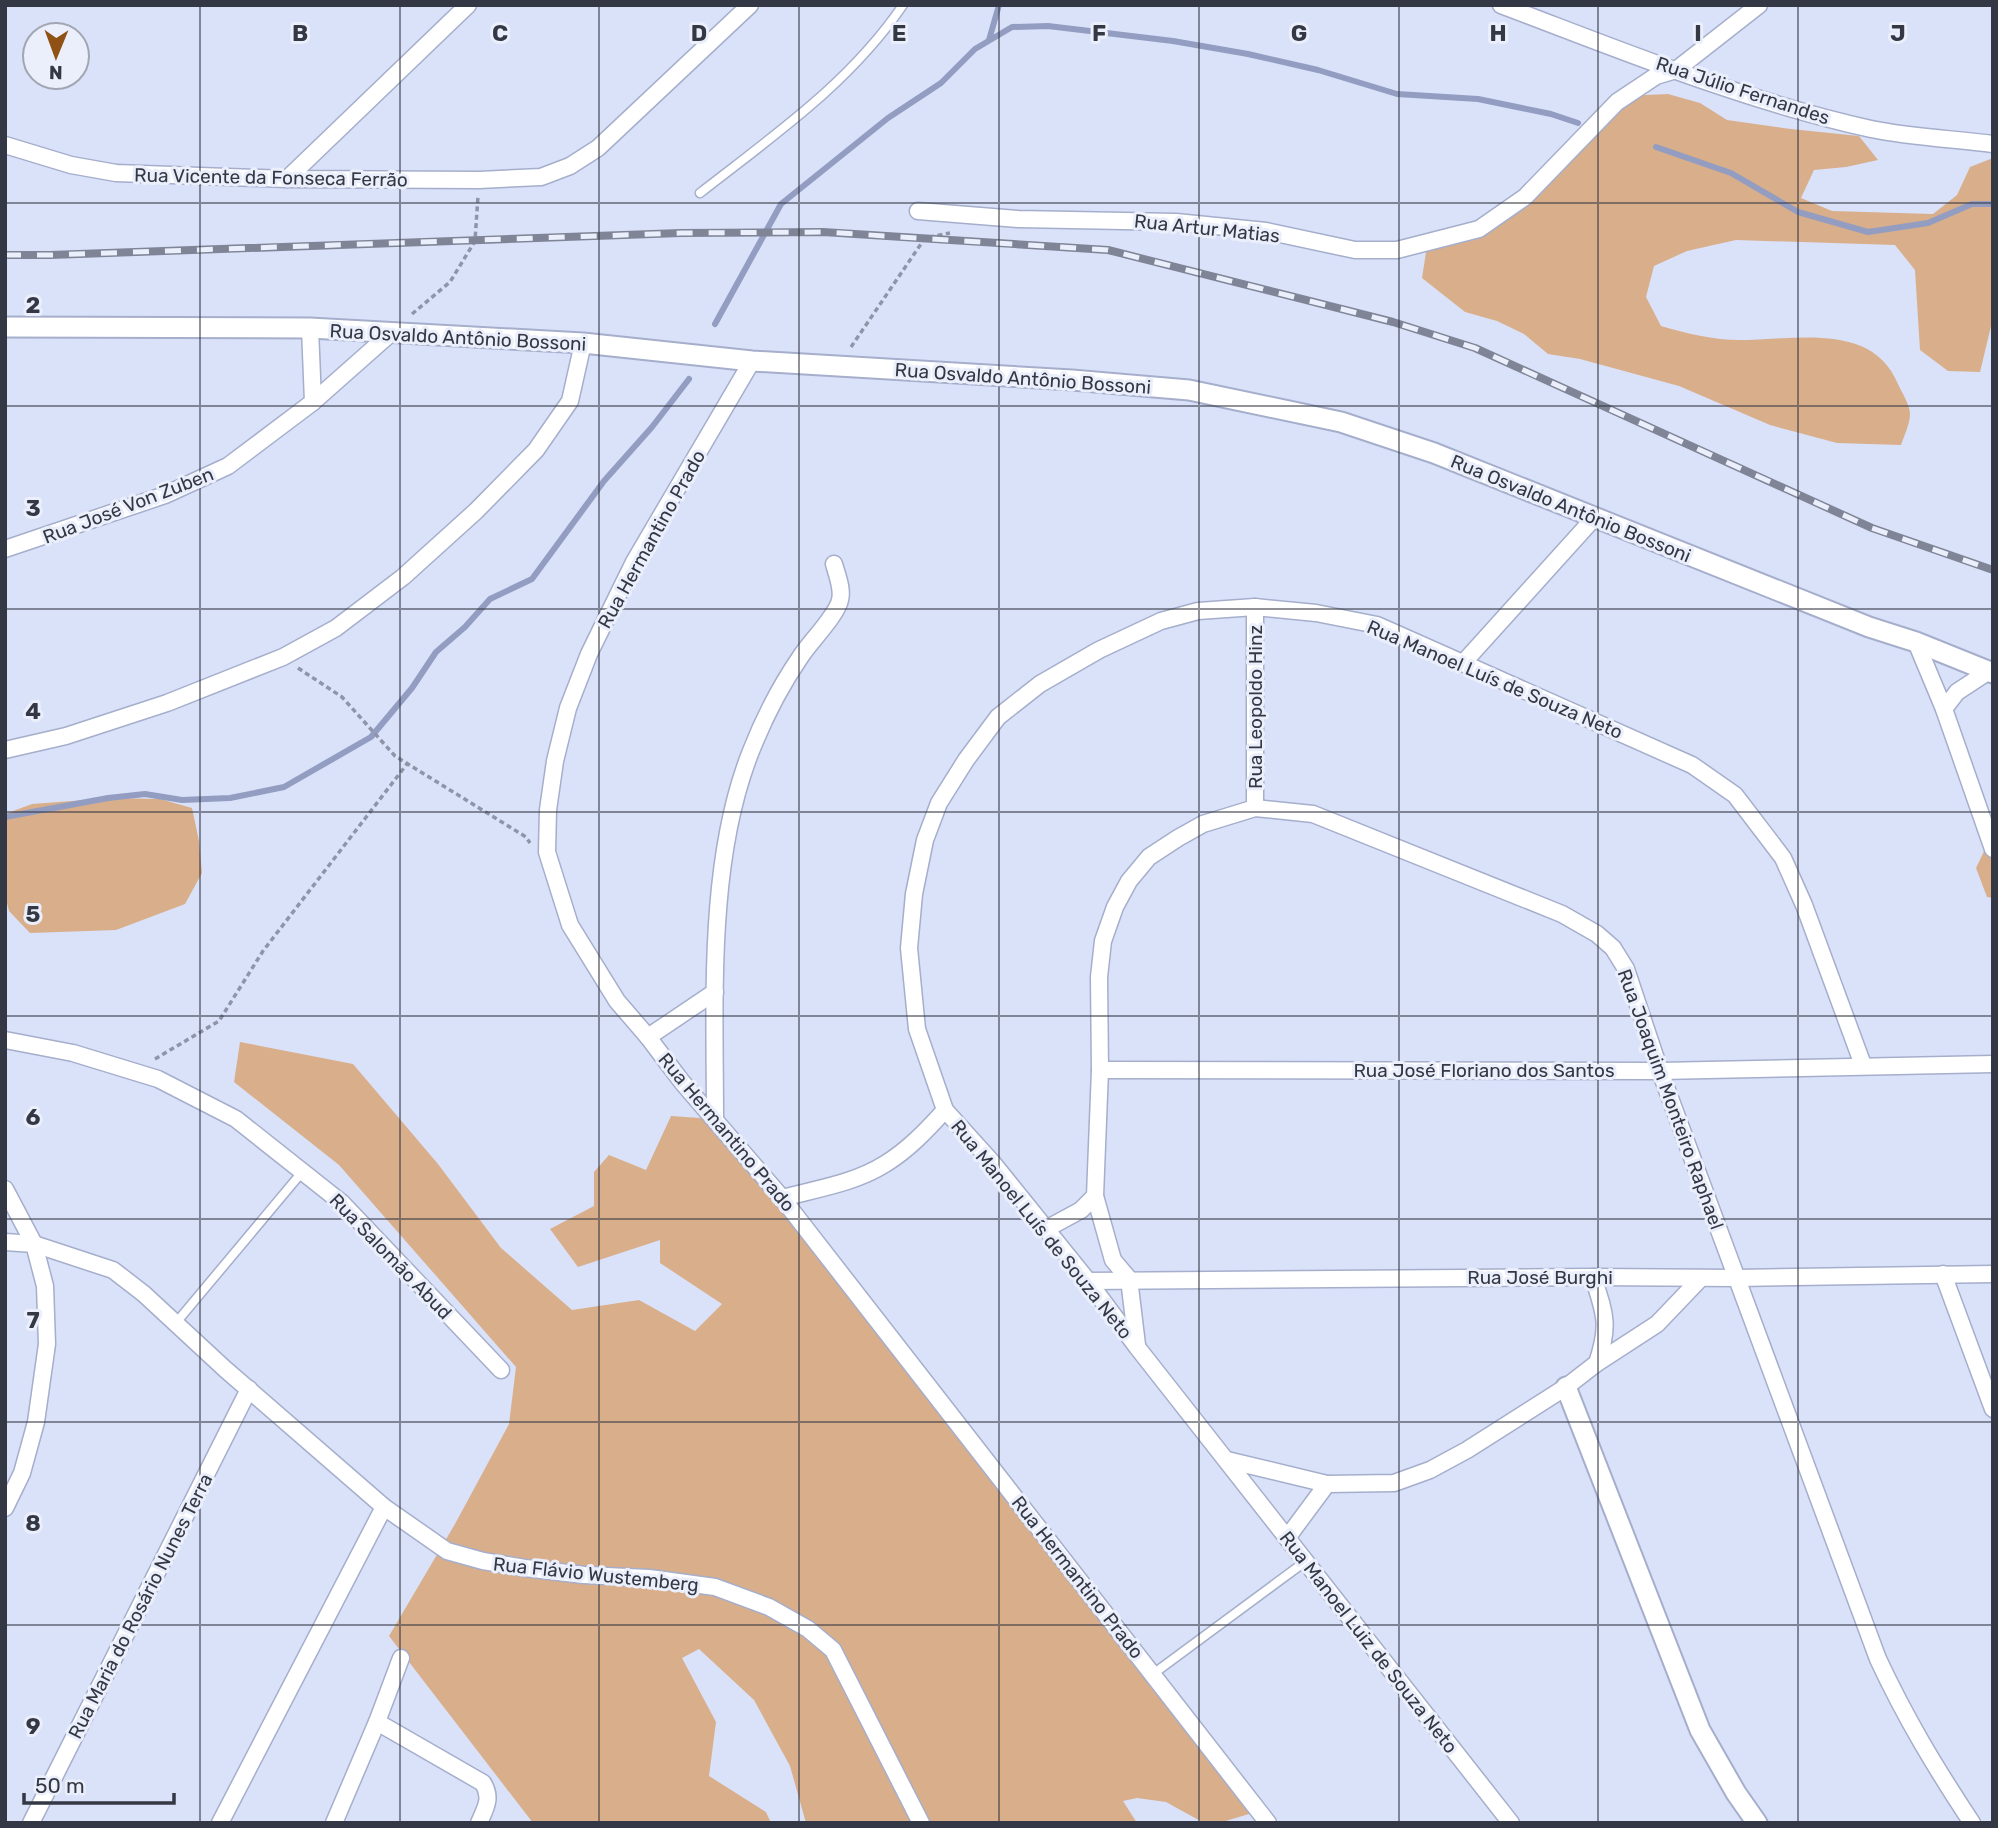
<svg xmlns="http://www.w3.org/2000/svg" width="1998" height="1828" font-family="Rubik,sans-serif">
  <style>
    .green { fill: #d9ae8b }
    .lines { fill: none; stroke-linecap: round; stroke-linejoin: round }
    .stream { stroke: #929dc1; stroke-width: 6 }
    .service-casing { stroke: #a5aecb; stroke-width: 11 }
    .minor-casing { stroke: #a5aecb; stroke-width: 19 }
    .tertiary-casing { stroke: #a5aecb; stroke-width: 23 }
    .path { stroke: #8f95a8; stroke-width: 3.5; stroke-dasharray: 5 3.5; stroke-linecap: butt }
    .service { stroke: #fff; stroke-width: 8 }
    .minor { stroke: #fff; stroke-width: 16 }
    .tertiary { stroke: #fff; stroke-width: 19 }
    .rail-casing { stroke: #7f8596; stroke-width: 8 }
    .rail { stroke: #ebeffc; stroke-width: 5; stroke-dasharray: 16; stroke-linecap: butt }
    .grid { fill: none; stroke: #343844; stroke-width: 2; stroke-opacity: 0.55 }
    .labels { text-anchor: middle; stroke-width: 6; stroke-linejoin: round; paint-order: stroke }
    .street-label { font-size: 19px; fill: #343844; stroke: #ebeffc }
    .grid-label { font-size: 23px; text-anchor: middle; font-weight: bold; fill: #343844; stroke: #ebeffc; stroke-width: 6; stroke-linejoin: round; paint-order: stroke }
  </style>
  <rect width="100%" height="100%" fill="#dae2fa"/>
  <!-- green -->
  <g class="green">
    <path d="M1668,94L1700,103L1727,120L1791,129L1859,136L1878,160L1846,167L1814,170L1801,198L1832,211L1933,214L1957,195L1970,167L1993,158V318L1980,372L1948,371L1920,350L1915,270L1895,245L1736,240L1687,251L1654,266L1646,297L1661,326C1688,334 1717,341 1746,340C1799,339 1873,323 1898,384C1902,393 1910,405 1910,414C1910,424 1904,436 1901,445L1837,443L1770,425L1679,386L1580,359L1548,354L1524,334L1497,321L1465,312L1422,278L1427,246L1512,209L1541,194L1582,147L1595,111L1624,96Z"/>
    <polygon points="112,798 160,799 192,808 199,841 202,873 185,904 116,930 30,933 9,911 5,895 5,814 32,804"/>
    <polygon points="1993,840 1993,898 1987,897 1976,868 1989,841"/>
    <polygon points="240,1042 353,1064 438,1164 501,1248 572,1310 639,1300 695,1331 722,1304 660,1263 660,1240 578,1267 550,1229 594,1206 594,1172 609,1155 646,1170 671,1116 715,1119 1259,1811 1219,1823 1204,1823 1166,1802 1137,1798 1123,1801 1137,1823 806,1823 790,1766 754,1700 699,1649 682,1658 716,1722 709,1776 766,1812 771,1823 533,1823 389,1636 455,1524 509,1424 516,1367 339,1165 234,1082"/>
  </g>
  <g class="lines">
    <!-- stream -->
    <g class="stream">
      <polyline points="989,40 999,5"/>
      <polyline points="1656,147 1731,173 1798,212 1868,232 1928,223 1972,204 1993,204"/>
      <polyline points="715,324 781,204 888,118 941,83 975,49 1012,27 1048,26 1173,41 1248,54 1318,70 1397,94 1478,99 1551,114 1578,123"/>
      <polyline points="5,817 108,798 145,794 182,800 230,798 284,787 371,737 412,688 436,652 465,627 490,599 532,579 604,481 652,427 689,379"/>
    </g>
    <defs>
      <g id="service">
        <path d="M700,193C774,135 849,84 903,5"/>
        <polyline points="175,1324 303,1171"/>
        <polyline points="1153,1674 1306,1561"/>
      </g>
      <g id="minor">
        <path d="M1501,5C1623,51 1744,101 1871,129C1910,137 1953,139 1993,144"/>
        <polyline points="5,145 71,165 116,173 287,179 479,180 541,177 570,166 598,148 750,5"/>
        <polyline points="287,179 468,5"/>
        <polyline points="918,211 1018,219 1176,222 1266,231 1355,250 1397,250 1479,229 1525,197 1617,102 1656,76 1676,70 1759,5"/>
        <polyline points="310,328 313,402"/>
        <polyline points="752,361 634,562 589,654 568,708 555,761 548,810 547,852 570,925 617,1001 648,1037 682,1082 782,1198 1268,1823"/>
        <polyline points="5,549 165,495 228,466 313,402 391,333"/>
        <polyline points="1255,607 1255,808"/>
        <polyline points="1916,642 1944,709 1993,849"/>
        <polyline points="1464,662 1595,517"/>
        <polyline points="1944,709 1957,692 1989,671"/>
        <polyline points="5,750 66,736 167,703 283,657 336,628 403,577 476,511 536,450 570,401 583,343"/>
        <polyline points="648,1037 715,992"/>
        <polyline points="5,1040 73,1053 158,1079 236,1119 342,1203 501,1370"/>
        <polyline points="1100,1070 1660,1071 1993,1064"/>
        <path d="M715,1119C715,1002 707,861 751,751C764,718 781,685 801,656C810,642 837,615 840,600C843,589 837,575 834,564"/>
        <polyline points="5,1189 34,1244 45,1286 47,1344 36,1422 22,1473 5,1508"/>
        <polyline points="1095,1196 1113,1260 1129,1279 1137,1345"/>
        <path d="M782,1198C816,1189 855,1183 885,1164C908,1150 927,1130 945,1110"/>
        <path d="M1046,1229L1081,1210L1095,1196L1100,1070L1099,977L1103,941L1115,907L1129,881L1149,857L1178,838L1203,824L1255,808L1313,814L1562,914L1597,934L1613,948L1626,969L1660,1071L1878,1659C1906,1719 1935,1767 1972,1823"/>
        <polyline points="5,1242 34,1244 113,1270 144,1294 225,1369 384,1507 447,1551 483,1561 525,1568 584,1575 649,1578 715,1587 769,1607 808,1629 833,1650 921,1823"/>
        <polyline points="1943,1274 1993,1409"/>
        <path d="M1593,1277C1605,1314 1610,1325 1597,1363"/>
        <polyline points="1088,1281 1593,1277 1737,1278 1993,1274"/>
        <polyline points="1227,1460 1327,1484 1394,1483 1430,1470 1467,1450 1566,1387 1597,1363 1657,1324 1701,1278"/>
        <polyline points="1287,1538 1327,1484"/>
        <path d="M377,1722L483,1783C492,1798 486,1807 479,1823"/>
        <polyline points="31,1823 249,1389"/>
        <polyline points="220,1823 384,1507"/>
        <polyline points="334,1823 377,1722 401,1658"/>
        <polyline points="1511,1823 1137,1347 1088,1281 992,1162 945,1110 917,1029 909,948 914,894 925,840 939,803 966,760 998,717 1040,684 1099,650 1161,621 1198,611 1255,607 1316,613 1377,625 1692,765 1735,795 1783,858 1804,905 1863,1065"/>
      </g>
      <g id="tertiary">
        <polyline points="5,327 310,328 583,343 752,361 1072,380 1189,390 1341,422 1434,453 1869,627 1916,642 1993,673"/>
        <polyline points="1566,1387 1700,1730 1736,1793 1757,1823"/>
      </g>
    </defs>
    <!-- service casing -->
    <use href="#service" class="service-casing"/>
    <!-- minor casing -->
    <use href="#minor" class="minor-casing"/>
    <!-- tertiary casing -->
    <use href="#tertiary" class="tertiary-casing"/>
    <!-- path -->
    <g class="path">
      <polyline points="412,314 450,282 475,241 478,196"/>
      <polyline points="851,347 925,238 950,233"/>
      <polyline points="298,668 342,697 395,756 526,837 530,843"/>
      <polyline points="155,1059 219,1021 263,951 407,764"/>
    </g>
    <!-- service -->
    <use href="#service" class="service"/>
    <!-- minor -->
    <use href="#minor" class="minor"/>
    <!-- tertiary -->
    <use href="#tertiary" class="tertiary"/>
    <defs>
      <polyline id="rail" points="5,255 50,255 681,233 823,232 1108,250 1393,322 1475,348 1872,528 1993,570"/>
    </defs>
    <!-- rail casing -->
    <use href="#rail" class="rail-casing"/>
    <!-- rail -->
    <use href="#rail" class="rail"/>
  </g>
  <!-- grid -->
  <path class="grid" d="M200,5V1823M400,5V1823M599,5V1823M799,5V1823M999,5V1823M1199,5V1823M1399,5V1823M1598,5V1823M1798,5V1823M5,203H1993M5,406H1993M5,609H1993M5,812H1993M5,1016H1993M5,1219H1993M5,1422H1993M5,1625H1993"/>
  <g class="labels">
    <!-- street labels -->
    <g class="street-label">
      <text transform="translate(1743 90) rotate(18)" y="7">Rua Júlio Fernandes</text>
      <text transform="translate(271 177) rotate(1)" y="7">Rua Vicente da Fonseca Ferrão</text>
      <text transform="translate(1207 228) rotate(6)" y="7">Rua Artur Matias</text>
      <text transform="translate(458 337) rotate(3)" y="7">Rua Osvaldo Antônio Bossoni</text>
      <text transform="translate(1023 378) rotate(4)" y="7">Rua Osvaldo Antônio Bossoni</text>
      <text transform="translate(128 505) rotate(-21)" y="7">Rua José Von Zuben</text>
      <text transform="translate(1571 508) rotate(22)" y="7">Rua Osvaldo Antônio Bossoni</text>
      <text transform="translate(651 539) rotate(-61)" y="7">Rua Hermantino Prado</text>
      <text transform="translate(1495 679) rotate(23)" y="7">Rua Manoel Luís de Souza Neto</text>
      <text transform="translate(1255 707) rotate(-90)" y="7">Rua Leopoldo Hinz</text>
      <text x="1484" y="1077">Rua José Floriano dos Santos</text>
      <text transform="translate(1671 1099) rotate(70)" y="7">Rua Joaquim Monteiro Raphael</text>
      <text transform="translate(727 1132) rotate(50)" y="7">Rua Hermantino Prado</text>
      <text transform="translate(1042 1229) rotate(51)" y="7">Rua Manoel Luís de Souza Neto</text>
      <text transform="translate(391 1256) rotate(46)" y="7">Rua Salomão Abud</text>
      <text x="1540" y="1284">Rua José Burghi</text>
      <text transform="translate(596 1574) rotate(6)" y="7">Rua Flávio Wustemberg</text>
      <text transform="translate(1078 1577) rotate(52)" y="7">Rua Hermantino Prado</text>
      <text transform="translate(140 1606) rotate(-63)" y="7">Rua Maria do Rosário Nunes Terra</text>
      <text transform="translate(1369 1642) rotate(52)" y="7">Rua Manoel Luiz de Souza Neto</text>
    </g>
  </g>
  <g class="grid-label">
    <text x="300" y="41">B</text>
    <text x="500" y="41">C</text>
    <text x="699" y="41">D</text>
    <text x="899" y="41">E</text>
    <text x="1099" y="41">F</text>
    <text x="1299" y="41">G</text>
    <text x="1498" y="41">H</text>
    <text x="1698" y="41">I</text>
    <text x="1898" y="41">J</text>
    <text x="33" y="313">2</text>
    <text x="33" y="516">3</text>
    <text x="33" y="719">4</text>
    <text x="33" y="922">5</text>
    <text x="33" y="1125">6</text>
    <text x="33" y="1328">7</text>
    <text x="33" y="1531">8</text>
    <text x="33" y="1734">9</text>
  </g>
  <!-- border -->
  <rect width="1998" height="1828" fill="none" stroke="#343844" stroke-width="14"/>
  <!-- north arrow -->
  <g transform="translate(56 56) rotate(181)"><circle r="33" fill="#ebeffc" stroke="#a2a6b2" stroke-width="2"/>
  <path d="M0-5L12 26L0 18L-12 26Z" fill="#8f5214"/>
  <text y="-10" font-size="19" font-weight="bold" text-anchor="middle" fill="#343844">N</text>
  </g>
  <!-- scale -->
  <path d="M24 1793v10h150v-10" fill="none" stroke="#343844" stroke-width="3.5"/>
  <text x="35" y="1793" font-size="21" fill="#343844" stroke="#ebeffc" stroke-width="5" paint-order="stroke">50 m</text>
</svg>
